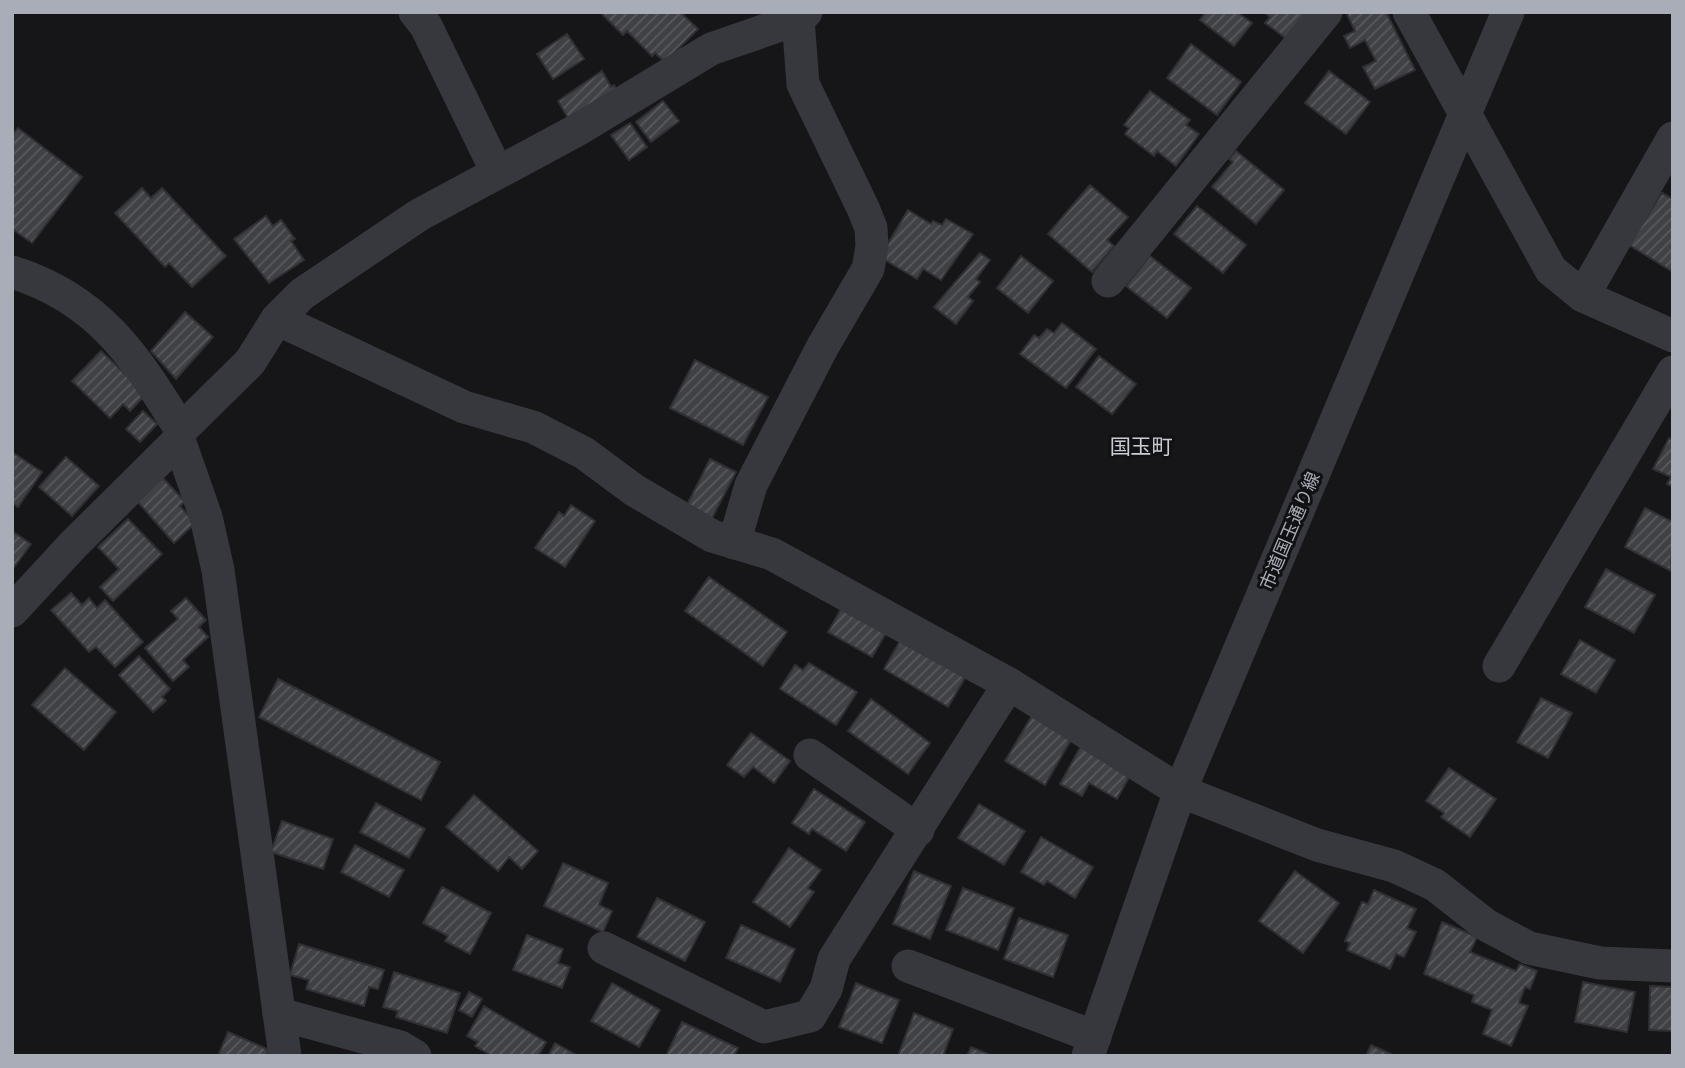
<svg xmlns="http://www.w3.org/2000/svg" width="1685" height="1068" font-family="Overpass,'Noto Sans JP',sans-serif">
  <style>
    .building { fill: url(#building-hatch); stroke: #303034; stroke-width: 2 }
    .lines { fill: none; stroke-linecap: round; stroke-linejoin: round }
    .minor { stroke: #37383d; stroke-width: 33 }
    .labels { text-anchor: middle; stroke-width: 6; stroke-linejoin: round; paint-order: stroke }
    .street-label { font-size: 18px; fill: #a8adb8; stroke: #111113 }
    .quarter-label { font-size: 21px; fill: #c9ccd4; stroke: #111113 }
  </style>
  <defs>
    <pattern id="building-hatch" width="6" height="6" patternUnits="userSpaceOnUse" patternTransform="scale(1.75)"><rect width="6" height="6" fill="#404145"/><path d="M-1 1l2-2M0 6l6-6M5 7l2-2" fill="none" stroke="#595a5e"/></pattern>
  </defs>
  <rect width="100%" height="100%" fill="#161618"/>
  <!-- building -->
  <g class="building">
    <polygon points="600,12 680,12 698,29 665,62 655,53 652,56 627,31 623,35"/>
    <polygon points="1206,12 1237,12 1252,23 1234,46 1200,20"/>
    <polygon points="1264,12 1307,12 1287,39 1265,23 1270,17"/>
    <polygon points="1346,12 1386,12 1415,70 1375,89 1363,67 1376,61 1365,40 1350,48 1344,36 1355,31"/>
    <polygon points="567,34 584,59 553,79 537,54"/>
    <polygon points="1191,44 1241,82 1217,115 1167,78"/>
    <polygon points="602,71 611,87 614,85 618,93 569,120 558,101"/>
    <polygon points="1329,71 1370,102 1346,134 1305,103"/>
    <polygon points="1150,91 1190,120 1186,125 1199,134 1176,166 1157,151 1154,156 1125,134 1129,128 1124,125"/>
    <polygon points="663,101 679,121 651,142 636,122"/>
    <polygon points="630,123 647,147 629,160 611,135"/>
    <polygon points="18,128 82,177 32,243 12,229 12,135"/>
    <polygon points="1236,151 1284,190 1256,224 1212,187 1233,162 1229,159"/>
    <polygon points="1090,185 1128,217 1107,240 1114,246 1092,272 1048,234"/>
    <polygon points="142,188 151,198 162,188 226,256 192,287 169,263 165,267 115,213"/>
    <polygon points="1662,193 1673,199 1673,272 1629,245"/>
    <polygon points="1197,206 1246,245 1223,273 1174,234"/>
    <polygon points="908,210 931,224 933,221 942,225 946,219 973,234 941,280 923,269 917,279 880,257"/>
    <polygon points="266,216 273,226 281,220 295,239 291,241 304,260 269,283 234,239"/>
    <polygon points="980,253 990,260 976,279 980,282 968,297 973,301 956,324 934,307"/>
    <polygon points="1021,256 1053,281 1028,313 997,288"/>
    <polygon points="1150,256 1191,288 1167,318 1126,286"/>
    <polygon points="185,312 213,337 176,379 151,351"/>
    <polygon points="1062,323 1096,349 1066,388 1020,354 1034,335 1039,338 1047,329 1054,333"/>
    <polygon points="101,351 146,394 130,411 123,404 110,418 72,381"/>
    <polygon points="1099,356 1136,384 1112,414 1076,387"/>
    <polygon points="695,360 768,397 743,445 670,408"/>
    <polygon points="143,411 157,424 140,442 126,429"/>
    <polygon points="1669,438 1673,440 1673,487 1667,484 1671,477 1653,469"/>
    <polygon points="12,452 42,472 18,507 12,503"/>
    <polygon points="66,457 99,486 72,516 39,487"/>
    <polygon points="710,459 736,472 712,518 687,505"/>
    <polygon points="163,478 185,502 180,506 195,523 174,543 137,501"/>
    <polygon points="571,505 595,521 565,567 535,548 559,512 564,516"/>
    <polygon points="1645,508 1673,522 1671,571 1625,547"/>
    <polygon points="128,519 162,554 113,601 100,587 119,569 98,547"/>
    <polygon points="12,531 31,544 12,570"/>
    <polygon points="1606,569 1655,595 1634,633 1585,607"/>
    <polygon points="709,577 787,632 763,666 685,611"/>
    <polygon points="71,593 82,605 89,598 97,608 105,600 143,642 115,667 96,647 89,652 51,610"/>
    <polygon points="186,598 206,620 199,627 208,637 183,660 189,667 173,681 145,648 178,619 171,611"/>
    <polygon points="846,600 890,626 872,657 828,632"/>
    <polygon points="904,634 969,671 948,707 884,669"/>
    <polygon points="1580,640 1615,660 1596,693 1561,674"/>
    <polygon points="139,656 170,689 162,697 166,701 153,712 119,675"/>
    <polygon points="809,663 857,692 836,725 780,689 795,665 803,670"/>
    <polygon points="65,668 116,712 84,750 32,705"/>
    <polygon points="278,679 440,762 421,800 259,717"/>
    <polygon points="1541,698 1572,713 1548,758 1517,742"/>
    <polygon points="871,699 930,743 908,774 848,731"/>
    <polygon points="1033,714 1072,738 1045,785 1005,761"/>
    <polygon points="751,733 790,761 774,783 753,767 744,777 727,765"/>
    <polygon points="1082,744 1132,772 1117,799 1089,783 1082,796 1060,784"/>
    <polygon points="1449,768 1496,799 1470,837 1441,817 1444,813 1426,801"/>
    <polygon points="814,789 865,822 846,851 812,829 809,834 792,823"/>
    <polygon points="474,795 538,851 522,869 509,857 498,871 446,827"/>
    <polygon points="376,803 425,829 409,858 360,832"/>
    <polygon points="979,804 1025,831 1004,865 958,838"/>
    <polygon points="282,821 333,839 323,869 271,852"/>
    <polygon points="1041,837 1093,867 1075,898 1047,881 1044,885 1021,872"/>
    <polygon points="355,845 404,870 389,897 341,872"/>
    <polygon points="789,848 821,870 808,888 814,892 790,927 753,902"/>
    <polygon points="563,863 608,883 599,905 612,911 603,932 544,906"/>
    <polygon points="914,871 951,886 930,939 893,924"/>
    <polygon points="1295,871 1339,903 1303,953 1259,921"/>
    <polygon points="442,887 491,913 470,954 445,941 448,936 423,923"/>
    <polygon points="963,888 1014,908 998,950 946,930"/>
    <polygon points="1374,890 1416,909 1407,928 1416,932 1404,957 1396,954 1390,969 1347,950 1350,943 1345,941 1362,902 1368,904"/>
    <polygon points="657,898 705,922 685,961 637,937"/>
    <polygon points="1019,918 1068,935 1053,977 1004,959"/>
    <polygon points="1442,922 1477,937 1470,952 1516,971 1520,964 1537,971 1530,989 1525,987 1519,1003 1528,1006 1511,1046 1483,1034 1492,1010 1472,1002 1474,995 1424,974"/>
    <polygon points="741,925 795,949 780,982 726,958"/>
    <polygon points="527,935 563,949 558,963 570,967 562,988 513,970"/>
    <polygon points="299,944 384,970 378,989 369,987 364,1006 306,989 309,980 290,975"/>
    <polygon points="394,972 460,993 447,1033 396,1017 398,1011 383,1007"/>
    <polygon points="1583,982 1635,992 1627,1032 1575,1022"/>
    <polygon points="612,983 660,1010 639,1047 591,1021"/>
    <polygon points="856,983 899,1000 882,1043 839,1027"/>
    <polygon points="1650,986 1673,987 1673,1031 1649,1030"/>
    <polygon points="469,992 482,999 472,1017 459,1010"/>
    <polygon points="484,1006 546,1042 538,1056 492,1056 475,1046 478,1042 467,1036"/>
    <polygon points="914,1013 953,1029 943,1056 898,1056"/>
    <polygon points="682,1022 738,1048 734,1056 666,1056"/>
    <polygon points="228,1032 267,1049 268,1056 218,1056"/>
    <polygon points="555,1043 578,1056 548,1056"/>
    <polygon points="1371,1045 1395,1056 1366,1056"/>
    <polygon points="971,1047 993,1056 967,1056"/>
  </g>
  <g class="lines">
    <!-- minor -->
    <g class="minor">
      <polyline points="415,12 426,26 497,172"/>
      <polyline points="1409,12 1551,270 1583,296 1673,336"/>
      <path d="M12,272C99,299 136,357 181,430L179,440L206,517L218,570L285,1056"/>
      <polyline points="1108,281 1326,12"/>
      <polyline points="1583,296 1673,138"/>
      <polyline points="277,319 302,294 419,215 579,129 711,49 798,19 806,12"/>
      <polyline points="181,430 250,362 277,319 464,407 533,427 584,453 634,490 712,536 772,554 1009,684 1180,791 1317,845 1394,866 1435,885 1486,925 1529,948 1600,963 1673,966"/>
      <polyline points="734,543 751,485 823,346 868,269 872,246 871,228 863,208 803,84 798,19"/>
      <polyline points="12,611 73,545 179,440"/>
      <polyline points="1499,666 1673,372"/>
      <polyline points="810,755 918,830"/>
      <polyline points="604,948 764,1027 810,1016 826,989 834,959 1009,684"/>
      <polyline points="908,966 1095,1037"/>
      <polyline points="279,1014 400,1047 415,1056"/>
      <polyline points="1088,1056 1180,791 1508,12"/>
    </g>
  </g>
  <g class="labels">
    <!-- street labels -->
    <g class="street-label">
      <text transform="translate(1290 531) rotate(-67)" y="6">市道国玉通り線</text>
    </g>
    <!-- quarter labels -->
    <g class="quarter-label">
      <text x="1141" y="454">国玉町</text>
    </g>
  </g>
  <!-- border -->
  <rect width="1685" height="1068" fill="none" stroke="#a8adb8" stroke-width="28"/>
</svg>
